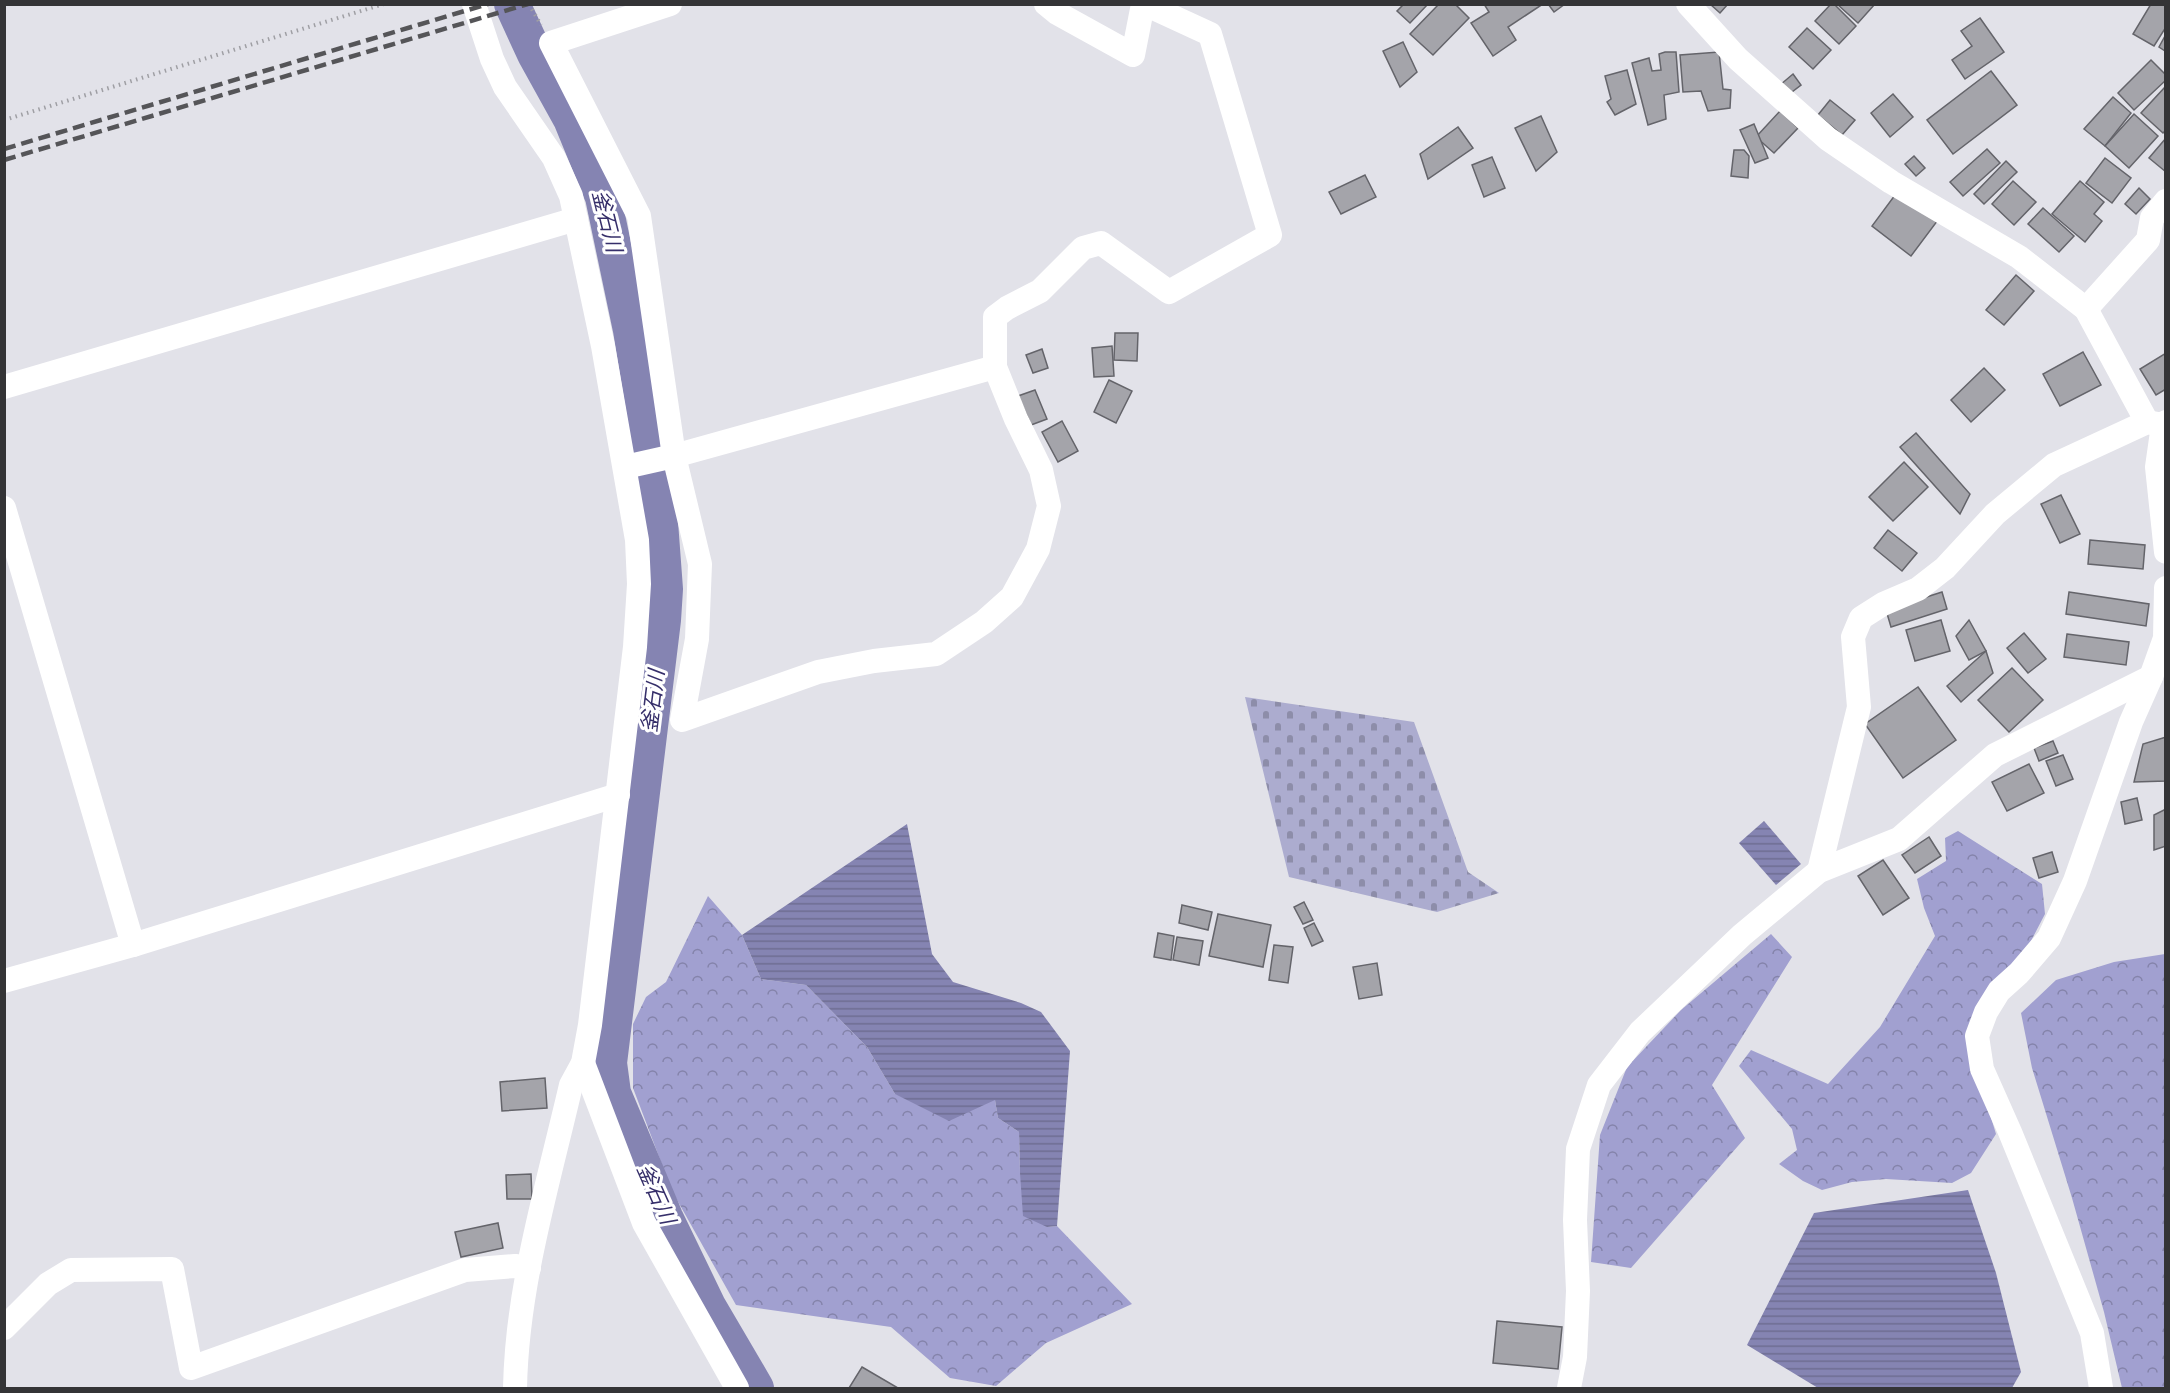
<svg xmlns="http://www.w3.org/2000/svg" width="2170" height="1393" font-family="Lato,'Noto Sans JP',sans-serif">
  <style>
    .forest { fill: url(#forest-crowns) }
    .cemetery { fill: url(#cemetery-stones) }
    .water { fill: url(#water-rules) }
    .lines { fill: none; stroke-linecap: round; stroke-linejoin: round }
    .river { stroke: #8584b2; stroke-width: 36 }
    .building { fill: #a4a4aa; stroke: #64646a; stroke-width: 1.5 }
    .path { stroke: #9f9fa4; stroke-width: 4; stroke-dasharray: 1.5 4.5; stroke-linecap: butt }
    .street { stroke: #fff; stroke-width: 24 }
    .rail { stroke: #555558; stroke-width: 4.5; stroke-dasharray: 12 6; stroke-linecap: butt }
    .labels { text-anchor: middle; stroke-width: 6; stroke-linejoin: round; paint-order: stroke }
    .water-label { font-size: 21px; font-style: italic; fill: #362f6a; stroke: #fff }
  </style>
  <defs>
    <pattern id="forest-crowns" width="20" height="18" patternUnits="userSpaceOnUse" patternTransform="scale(1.5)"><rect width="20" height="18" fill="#a1a0d0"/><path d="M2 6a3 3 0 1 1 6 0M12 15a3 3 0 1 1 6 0" fill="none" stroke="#8483aa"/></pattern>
    <pattern id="cemetery-stones" width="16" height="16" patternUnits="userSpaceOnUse" patternTransform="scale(1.5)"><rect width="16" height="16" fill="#acaccf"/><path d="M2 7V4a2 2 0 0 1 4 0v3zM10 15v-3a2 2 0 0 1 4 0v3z" fill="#8d8da9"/></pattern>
    <pattern id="water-rules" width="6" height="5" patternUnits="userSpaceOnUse" patternTransform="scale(1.5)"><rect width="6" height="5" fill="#8584b2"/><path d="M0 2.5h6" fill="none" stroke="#6e6d92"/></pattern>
  </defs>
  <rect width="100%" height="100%" fill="#e2e2e9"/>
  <!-- forest -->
  <g class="forest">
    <polygon points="1958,831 2042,884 2045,914 1972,1055 1996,1134 1971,1173 1952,1183 1886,1179 1852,1182 1822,1190 1803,1181 1779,1164 1797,1150 1792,1129 1739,1066 1751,1050 1828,1084 1880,1027 1935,936 1924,908 1917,879 1946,861 1945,838"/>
    <polygon points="708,896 742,935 761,979 806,985 867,1047 895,1094 995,1100 998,1118 1019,1132 1020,1173 1047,1227 1057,1226 1132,1304 1046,1343 996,1386 950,1378 891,1327 736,1305 672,1191 633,1088 633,1024 646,997 666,982"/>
    <polygon points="1771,934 1792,957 1712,1085 1745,1138 1631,1268 1591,1262 1600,1135 1627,1067 1681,1010"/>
    <polygon points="2165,954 2165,1388 2122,1388 2104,1312 2072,1198 2032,1068 2021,1013 2056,980 2114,962"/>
  </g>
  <!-- cemetery -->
  <polygon class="cemetery" points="1245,697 1414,722 1468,872 1499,893 1437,912 1289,877"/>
  <!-- water -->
  <g class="water">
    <polygon points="1764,821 1801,864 1776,885 1739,843"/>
    <polygon points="907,824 932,954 953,982 1021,1003 1041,1012 1070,1051 1057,1226 1047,1227 1023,1216 1020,1173 1019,1132 998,1118 995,1100 949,1121 895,1094 867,1047 806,985 761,979 742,935"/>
    <polygon points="1968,1190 1996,1273 2021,1372 2012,1388 1818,1388 1747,1345 1814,1213"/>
  </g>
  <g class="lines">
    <!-- river -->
    <polyline class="river" points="512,4 535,54 571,119 603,197 631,330 658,495 665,589 663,620 609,1063 613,1093 665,1217 708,1306 756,1388"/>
  </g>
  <!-- building -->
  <g class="building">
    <polygon points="1404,4 1428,4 1410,23 1397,11"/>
    <polygon points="1439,4 1455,4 1469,18 1433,55 1410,34"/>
    <polygon points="1484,4 1543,4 1508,27 1516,40 1493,56 1471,23 1489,12"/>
    <polygon points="1548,4 1565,4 1554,12"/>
    <polygon points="1710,4 1728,4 1720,13"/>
    <polygon points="1831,4 1834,4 1856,26 1839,44 1815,21"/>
    <polygon points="1837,4 1875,4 1858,23"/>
    <polygon points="2151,4 2166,4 2166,27 2154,46 2133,34"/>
    <polygon points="1980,18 2004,52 1965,79 1952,60 1972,46 1961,31"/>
    <polygon points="1807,28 1831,50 1813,69 1789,47"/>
    <polygon points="2165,36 2166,49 2165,51 2159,47"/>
    <polygon points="1403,42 1417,72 1400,87 1383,51"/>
    <polygon points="1665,52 1676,52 1679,92 1664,95 1666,119 1648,125 1632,63 1649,58 1652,71 1661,70 1659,54"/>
    <polygon points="1719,52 1723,89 1731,90 1730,108 1708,111 1701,91 1683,92 1680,55"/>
    <polygon points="2151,60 2166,75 2166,80 2134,110 2118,93"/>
    <polygon points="1627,70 1636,104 1615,115 1607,102 1611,99 1605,76"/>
    <polygon points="1991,71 2017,105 1953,154 1927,120"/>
    <polygon points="1793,74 1801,85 1788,95 1780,85"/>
    <polygon points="2166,86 2166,130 2163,133 2141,113"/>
    <polygon points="1893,94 1913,117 1890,137 1871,113"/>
    <polygon points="2113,97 2131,113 2105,146 2084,129"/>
    <polygon points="1830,100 1855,120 1842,135 1818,115"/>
    <polygon points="1780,111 1798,128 1774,153 1756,137"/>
    <polygon points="2134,114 2158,136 2129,168 2105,146"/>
    <polygon points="1541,116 1557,152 1536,171 1515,128"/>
    <polygon points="1754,124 1768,158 1755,163 1740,130"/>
    <polygon points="1458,127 1473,148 1428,179 1420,154"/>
    <polygon points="2166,138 2166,172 2149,158"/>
    <polygon points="1987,149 2000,163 1963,196 1950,182"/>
    <polygon points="1734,150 1744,150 1749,156 1748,178 1731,176"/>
    <polygon points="1914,156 1925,168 1916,176 1905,164"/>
    <polygon points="1492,157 1505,188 1484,197 1472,165"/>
    <polygon points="2105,158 2131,178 2112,203 2086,183"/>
    <polygon points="2006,161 2017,172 1984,204 1974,194"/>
    <polygon points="1365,175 1376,197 1341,214 1329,192"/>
    <polygon points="2013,181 2036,202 2014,225 1992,204"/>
    <polygon points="2080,181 2104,202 2094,214 2102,221 2085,242 2052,214"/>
    <polygon points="2139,188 2150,199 2136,214 2125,204"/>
    <polygon points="1898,191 1938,220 1911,256 1872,226"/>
    <polygon points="2043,208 2074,236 2059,252 2028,224"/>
    <polygon points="2016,275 2034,291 2004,325 1986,310"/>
    <polygon points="1115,333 1138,333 1137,361 1114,360"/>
    <polygon points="1112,346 1114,376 1094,377 1092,348"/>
    <polygon points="1042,349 1048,368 1033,373 1026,355"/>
    <polygon points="2083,352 2101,385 2060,406 2043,374"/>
    <polygon points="2166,353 2166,389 2156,395 2140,369"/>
    <polygon points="1984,368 2005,390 1971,422 1951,400"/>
    <polygon points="1109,380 1132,391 1116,423 1094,412"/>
    <polygon points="1035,390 1047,419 1031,425 1018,396"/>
    <polygon points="1062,421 1078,451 1058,462 1042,432"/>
    <polygon points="1916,433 1970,494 1960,514 1900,447"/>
    <polygon points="1904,462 1928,487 1893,521 1869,497"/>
    <polygon points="2061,495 2080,534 2060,543 2041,504"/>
    <polygon points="1888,530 1917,553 1902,571 1874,548"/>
    <polygon points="2090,540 2145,545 2143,569 2088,564"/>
    <polygon points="1942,592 1947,609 1891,627 1886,610"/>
    <polygon points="2069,592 2149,604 2146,626 2066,614"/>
    <polygon points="1941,620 1950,651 1915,661 1906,630"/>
    <polygon points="1969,620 1986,651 1969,660 1956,636"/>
    <polygon points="2024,633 2046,659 2028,673 2007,648"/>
    <polygon points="2067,634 2129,642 2126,665 2064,657"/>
    <polygon points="1986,651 1993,673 1961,702 1947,686"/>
    <polygon points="2012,668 2043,700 2009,732 1978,700"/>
    <polygon points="1918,687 1956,740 1903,778 1865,724"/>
    <polygon points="2166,737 2166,781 2134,782 2143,744"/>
    <polygon points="2053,741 2058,753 2039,761 2034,748"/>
    <polygon points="2063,755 2073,779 2056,786 2046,761"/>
    <polygon points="2029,764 2044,793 2007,811 1992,782"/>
    <polygon points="2137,798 2142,820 2125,824 2121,802"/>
    <polygon points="2166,809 2166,846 2154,850 2154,815"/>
    <polygon points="1929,837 1941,856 1915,873 1902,855"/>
    <polygon points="2052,852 2058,872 2039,878 2033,858"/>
    <polygon points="1883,860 1909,898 1883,915 1858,876"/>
    <polygon points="1304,902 1313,920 1303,924 1294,907"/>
    <polygon points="1182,905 1212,912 1208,930 1179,923"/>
    <polygon points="1218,914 1271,925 1263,967 1209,956"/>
    <polygon points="1314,923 1323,941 1312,946 1304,928"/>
    <polygon points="1158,933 1174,936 1171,960 1154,957"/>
    <polygon points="1177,937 1203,941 1199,965 1173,960"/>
    <polygon points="1274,945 1293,947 1288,983 1269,980"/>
    <polygon points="1377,963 1382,995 1359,999 1353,967"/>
    <polygon points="545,1078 547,1108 502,1111 500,1082"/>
    <polygon points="531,1174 532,1199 507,1199 506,1175"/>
    <polygon points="498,1223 503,1248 461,1257 455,1232"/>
    <polygon points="1497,1321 1562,1327 1558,1369 1493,1363"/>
    <polygon points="862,1367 898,1388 849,1388"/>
  </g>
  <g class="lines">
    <!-- path -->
    <g class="path">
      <polyline points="529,4 541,25"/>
      <polyline points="4,120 384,4"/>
    </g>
    <!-- street -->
    <g class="street">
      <path d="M474,4L492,59L505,87L554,158L571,196L603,346L637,540L639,584L635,647L590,1025L583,1063L571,1085C548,1185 517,1285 515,1388"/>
      <polyline points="670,4 551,43 639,216 674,456 700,564 697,639 682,720 818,672 874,661 936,654 984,622 1012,597 1038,549 1049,506 1041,470 1016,419 995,367 995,317 1007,308 1040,291 1083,248 1101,243 1169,292 1270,235 1210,34 1145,4"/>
      <polyline points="1046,4 1057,13 1133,55 1143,4"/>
      <polyline points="1688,4 1738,59 1828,139 1891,182 2019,257 2086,309 2147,422"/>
      <polyline points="2086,309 2148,240 2152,218 2166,201"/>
      <polyline points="4,387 576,219"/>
      <polyline points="2166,422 2163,425 2157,467 2166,552"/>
      <polyline points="625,467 674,456 995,367"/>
      <polyline points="4,508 133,945"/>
      <polyline points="1819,871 1859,707 1853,637 1861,618 1883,604 1918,589 1945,568 1995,514 2054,465 2147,422 2163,425"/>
      <polyline points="4,981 133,945 618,795"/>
      <polyline points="583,1063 644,1223 737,1388"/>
      <polyline points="4,1328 48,1284 71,1270 172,1269 191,1368 465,1270 515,1266 529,1268"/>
      <polyline points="1569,1388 1575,1357 1578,1291 1575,1220 1578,1149 1599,1085 1640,1032 1742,935 1819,871 1899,839 1995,755 2151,677"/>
      <polyline points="2101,1388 2092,1333 2010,1132 1982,1069 1977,1036 1986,1012 1999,991 2019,973 2049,938 2075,881 2131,722 2151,677 2165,638 2166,588"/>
    </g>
    <!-- rail -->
    <g class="rail">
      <polyline points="4,149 488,4"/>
      <polyline points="4,160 528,4"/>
    </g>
  </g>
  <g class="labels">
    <!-- water labels -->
    <g class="water-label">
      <text transform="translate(607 221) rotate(76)" y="7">釜石川</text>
      <text transform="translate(653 701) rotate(-83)" y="7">釜石川</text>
      <text transform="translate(656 1194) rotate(66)" y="7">釜石川</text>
    </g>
  </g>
  <!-- border -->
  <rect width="2170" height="1393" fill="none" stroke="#343436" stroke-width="12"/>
</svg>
